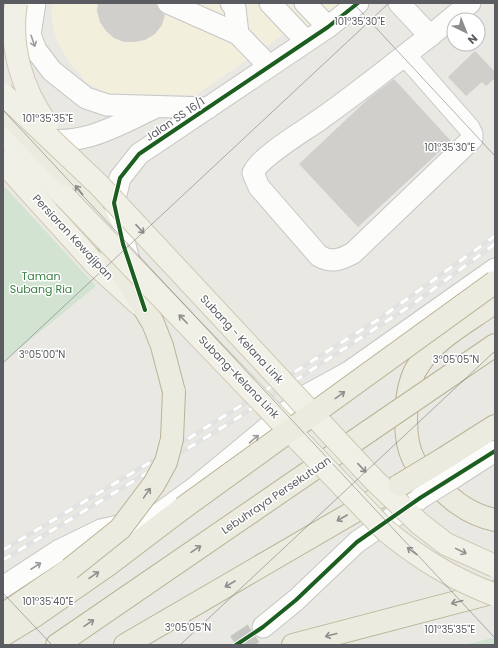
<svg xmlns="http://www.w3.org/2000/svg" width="498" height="648" font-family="Poppins,sans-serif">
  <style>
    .commercial { fill: #f2efdd }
    .green { fill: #d2e4d1 }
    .building { fill: #d0cfcc }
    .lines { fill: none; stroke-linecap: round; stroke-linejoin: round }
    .minor-tunnel { stroke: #c5c5c2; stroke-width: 21; stroke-dasharray: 21 10; stroke-linecap: butt }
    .minor-casing { stroke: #c6c6c6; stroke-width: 23 }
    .major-casing { stroke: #cfc9b3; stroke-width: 24 }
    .highway-casing { stroke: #bcb394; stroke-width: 24 }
    .minor { stroke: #fcfcfb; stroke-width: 21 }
    .major { stroke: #f1f0e6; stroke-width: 22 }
    .highway { stroke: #ecebe0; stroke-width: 22 }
    .rail-casing { stroke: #e1e2e1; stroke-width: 4.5 }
    .rail { stroke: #fff; stroke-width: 3; stroke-dasharray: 9; stroke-linecap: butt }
    .minor-bridge-casing { stroke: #c6c6c6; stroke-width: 23; stroke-linecap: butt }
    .major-bridge-casing { stroke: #cfc9b3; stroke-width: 24; stroke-linecap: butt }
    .highway-bridge-casing { stroke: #bcb394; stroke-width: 24; stroke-linecap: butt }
    .minor-bridge { stroke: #fcfcfb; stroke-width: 21 }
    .major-bridge { stroke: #f1f0e6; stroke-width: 22 }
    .highway-bridge { stroke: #ecebe0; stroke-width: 22 }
    .cycleway-casing { stroke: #fff; stroke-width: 6 }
    .cycleway { stroke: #1b5e20; stroke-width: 4 }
    .oneway { stroke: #9b9c9f }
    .oneway2 { stroke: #8d8e8d }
    .oneway3 { stroke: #8f9090 }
    .ticks { fill: none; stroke: #5a5c61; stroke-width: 1; stroke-opacity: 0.45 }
    .labels { text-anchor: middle; stroke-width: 3; stroke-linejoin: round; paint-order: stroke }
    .street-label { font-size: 11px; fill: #5a5c61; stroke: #fff }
    .park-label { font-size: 11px; fill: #3b7e43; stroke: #fff }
    .ticks-label { font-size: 10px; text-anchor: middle; fill: #5a5c61; stroke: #fff; stroke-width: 3; stroke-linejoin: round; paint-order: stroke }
  </style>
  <rect width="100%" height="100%" fill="#e9e8e3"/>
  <!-- commercial -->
  <g class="commercial">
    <polygon points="53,3 257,3 284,34 196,95 107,94 87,83 67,59 56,39 51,14"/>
    <polygon points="284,3 345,3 310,30"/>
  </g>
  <!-- green -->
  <g class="green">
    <polygon points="3,185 96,286 3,362"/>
    <polygon points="492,638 495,638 495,645 464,645"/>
  </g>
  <!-- building -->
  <g class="building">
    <polygon points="98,3 156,3 159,10 165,15 162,25 155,34 145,40 135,42 124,42 114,38 106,31 100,22 97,11"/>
    <polygon points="475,51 495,72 495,78 486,86 482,82 466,96 448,77"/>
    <polygon points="394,79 451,141 358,227 299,164 368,99"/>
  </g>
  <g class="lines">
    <!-- minor-tunnel -->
    <polyline class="minor-tunnel" points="236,645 263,627"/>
    <defs>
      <g id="minor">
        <polyline points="35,3 30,35 36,50 52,71 86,98 107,105 208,108"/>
        <polyline points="168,3 238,34 269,66"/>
        <polyline points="231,3 235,8 238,34"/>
        <polyline points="270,3 306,41"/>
        <polyline points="305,3 328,27"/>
        <path d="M399,3L430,36C394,63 359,92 322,118C306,130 260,156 253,173L259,187L319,256C332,263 340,260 353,253L472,139V134L469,128L405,55"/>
        <polyline points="430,36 470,3"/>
        <path d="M40,139C85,146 116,126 156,107"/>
        <polyline points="131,268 114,203 120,178 139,154 328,27 358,3"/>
        <polyline points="456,476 495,451"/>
        <polyline points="3,587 58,551 101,530 153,518 193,489 307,395 349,372 495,269"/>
        <polyline points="263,627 296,600 357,542 418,500"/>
      </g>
      <g id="major">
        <polyline points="3,133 64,196"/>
        <polyline points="3,162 96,265 140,305"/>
      </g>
      <g id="highway">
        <polyline points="3,108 81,191 99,222 116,261 153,323 162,346 174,392"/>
        <path d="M495,302C469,321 435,338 418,366C404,387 402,438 414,460C417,466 424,471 428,476C448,497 466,514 495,520"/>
        <polyline points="451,375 495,345"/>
        <polyline points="443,459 495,426"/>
        <polyline points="3,615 70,569"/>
        <polyline points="3,635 36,615 108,565 183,508"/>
        <polyline points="57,645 369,431"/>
        <polyline points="125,645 400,485"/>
        <polyline points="293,645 495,592"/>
      </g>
    </defs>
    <!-- minor casing -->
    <use href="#minor" class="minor-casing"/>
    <!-- major casing -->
    <use href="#major" class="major-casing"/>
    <!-- highway casing -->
    <use href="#highway" class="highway-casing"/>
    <!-- minor -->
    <use href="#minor" class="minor"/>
    <!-- major -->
    <use href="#major" class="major"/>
    <!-- highway -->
    <use href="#highway" class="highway"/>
    <defs>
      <g id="rail">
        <polyline points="3,550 154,460 379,319 495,236"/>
        <polyline points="3,560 228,424 413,304 495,244"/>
      </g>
    </defs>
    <!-- rail casing -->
    <use href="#rail" class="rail-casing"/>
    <!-- rail -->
    <use href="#rail" class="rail"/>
    <defs>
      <polyline id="minor-bridge" points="420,498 456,476"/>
      <g id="major-bridge">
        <path d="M16,3C9,46 22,90 47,124"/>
        <polyline points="3,94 99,185 373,479 420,524 446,544 495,566"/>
        <path d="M64,196L385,530C420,559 453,579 495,595"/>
      </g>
      <g id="highway-bridge">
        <polyline points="369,431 451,375"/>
        <polyline points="400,485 443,459"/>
        <polyline points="183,508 495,282"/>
        <polyline points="70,569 120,529 154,484 166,462 172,439 174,392"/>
      </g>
    </defs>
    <!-- minor-bridge casing -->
    <use href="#minor-bridge" class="minor-bridge-casing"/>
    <!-- major-bridge casing -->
    <use href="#major-bridge" class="major-bridge-casing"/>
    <!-- highway-bridge casing -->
    <use href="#highway-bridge" class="highway-bridge-casing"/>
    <!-- minor-bridge -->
    <use href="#minor-bridge" class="minor-bridge"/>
    <!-- major-bridge -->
    <use href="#major-bridge" class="major-bridge"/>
    <!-- highway-bridge -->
    <use href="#highway-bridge" class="highway-bridge"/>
    <defs>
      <g id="cycleway">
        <polyline points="145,310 123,244 114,203 120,178 139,154 328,27 358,3"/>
        <polyline points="236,645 263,627 296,600 357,542 420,498 495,451"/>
      </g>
    </defs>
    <!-- cycleway casing -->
    <use href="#cycleway" class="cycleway-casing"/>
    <!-- cycleway -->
    <use href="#cycleway" class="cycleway"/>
  </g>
  <!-- one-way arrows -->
  <defs><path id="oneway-shaft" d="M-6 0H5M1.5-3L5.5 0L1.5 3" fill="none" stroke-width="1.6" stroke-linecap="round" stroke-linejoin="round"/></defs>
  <g class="oneway">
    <use href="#oneway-shaft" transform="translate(33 41) rotate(71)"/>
    <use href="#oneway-shaft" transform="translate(254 439) rotate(-40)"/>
    <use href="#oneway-shaft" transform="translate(36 566) rotate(-33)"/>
  </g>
  <g class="oneway2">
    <use href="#oneway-shaft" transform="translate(79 190) rotate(-128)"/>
    <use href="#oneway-shaft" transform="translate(340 395) rotate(-36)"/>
    <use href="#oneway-shaft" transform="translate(147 493) rotate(-55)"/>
    <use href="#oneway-shaft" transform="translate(342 518) rotate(150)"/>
    <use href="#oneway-shaft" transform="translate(196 549) rotate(-34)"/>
    <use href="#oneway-shaft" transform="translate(94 575) rotate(-34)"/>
    <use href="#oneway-shaft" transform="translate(230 584) rotate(150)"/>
    <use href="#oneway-shaft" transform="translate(457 602) rotate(165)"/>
    <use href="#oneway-shaft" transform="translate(89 623) rotate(-34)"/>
    <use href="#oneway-shaft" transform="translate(331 635) rotate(165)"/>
  </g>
  <g class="oneway3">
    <use href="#oneway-shaft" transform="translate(140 229) rotate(47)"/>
    <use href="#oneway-shaft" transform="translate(183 319) rotate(-134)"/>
    <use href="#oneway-shaft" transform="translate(362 468) rotate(47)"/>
    <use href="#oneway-shaft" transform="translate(412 551) rotate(-144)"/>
    <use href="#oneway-shaft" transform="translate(461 551) rotate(26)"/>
  </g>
  <!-- ticks -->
  <path class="ticks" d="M353,3L495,156M3,110L495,638M3,363L389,3M3,593L52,645M180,645L495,351"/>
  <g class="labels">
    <!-- street labels -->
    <g class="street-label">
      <text transform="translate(175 119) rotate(-34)" y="4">Jalan SS 16/1</text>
      <text transform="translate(73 237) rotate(47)" y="4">Persiaran Kewajipan</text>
      <text transform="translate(242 339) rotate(47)" y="4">Subang - Kelana Link</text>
      <text transform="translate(239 377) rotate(46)" y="4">Subang-Kelana Link</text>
      <text transform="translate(276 495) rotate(-34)" y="4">Lebuhraya Persekutuan</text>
    </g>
    <!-- park labels -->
    <g class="park-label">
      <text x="41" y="280">Taman<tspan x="41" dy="13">Subang Ria</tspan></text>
    </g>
  </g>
  <g class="ticks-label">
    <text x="360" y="25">101°35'30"E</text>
    <text x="48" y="122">101°35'35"E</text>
    <text x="450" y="151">101°35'30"E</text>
    <text x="42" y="358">3°05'00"N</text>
    <text x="456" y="363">3°05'05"N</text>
    <text x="48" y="605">101°35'40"E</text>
    <text x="188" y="631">3°05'05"N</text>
    <text x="450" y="633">101°35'35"E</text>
  </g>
  <!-- border -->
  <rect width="498" height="648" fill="none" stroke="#5a5c61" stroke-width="8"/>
  <!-- north arrow -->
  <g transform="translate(466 32) rotate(137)"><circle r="19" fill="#ffffff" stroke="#bdbec0"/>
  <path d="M0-3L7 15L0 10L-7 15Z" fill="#8c8d8e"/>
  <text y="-6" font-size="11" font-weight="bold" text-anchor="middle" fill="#5a5c61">N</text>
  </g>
</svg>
